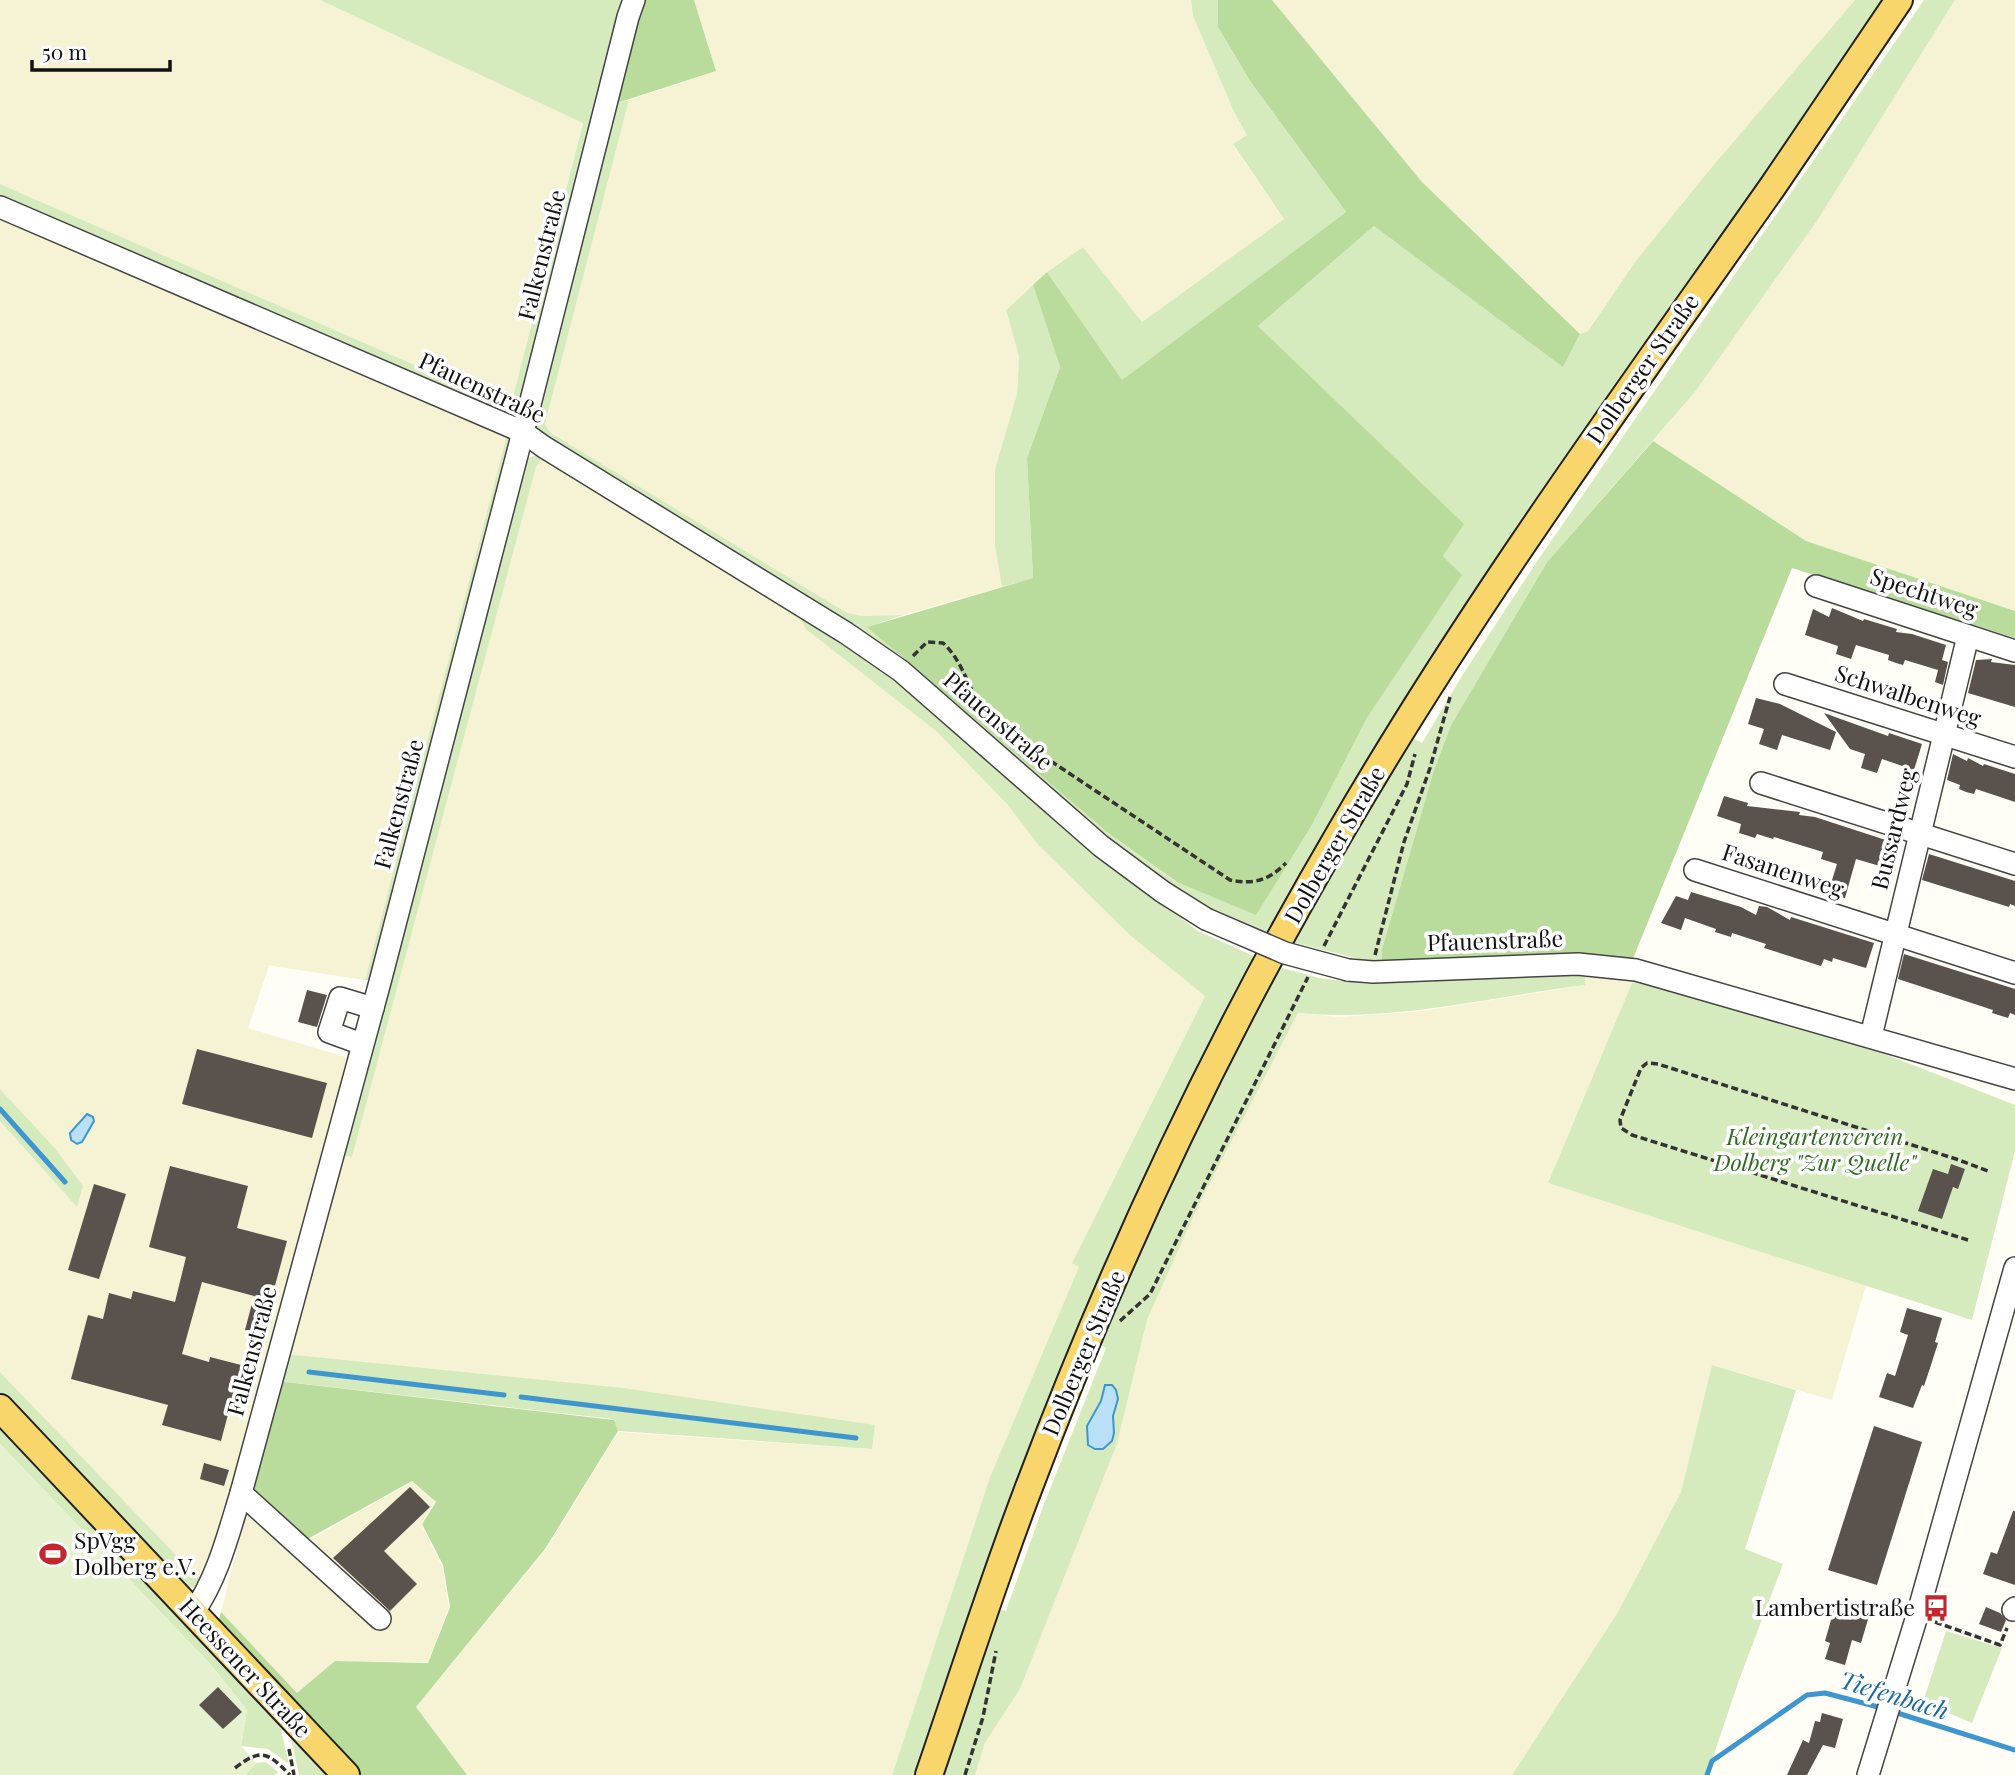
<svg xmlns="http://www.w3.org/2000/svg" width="2015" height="1775" font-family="'Playfair Display',serif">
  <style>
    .farmland { fill: #f6f3d4 }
    .green { fill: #d5ebbd; fill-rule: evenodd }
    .forest { fill: #b9dc9c }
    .pitch { fill: #e6f2cf }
    .water { fill: #b9e0f7; stroke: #3f96cf; stroke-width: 2 }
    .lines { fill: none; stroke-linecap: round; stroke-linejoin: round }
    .stream { stroke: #3f96cf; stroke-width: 5 }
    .building { fill: #5a524d }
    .minor-casing { stroke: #444; stroke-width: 24 }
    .major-casing { stroke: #222; stroke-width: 30 }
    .path { stroke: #333; stroke-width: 3.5; stroke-dasharray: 7 3.5; stroke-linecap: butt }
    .minor { stroke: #fff; stroke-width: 21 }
    .major { stroke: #f9d66b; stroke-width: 26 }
    .minor-bridge-casing { stroke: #444; stroke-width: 24; stroke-linecap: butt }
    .minor-bridge { stroke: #fff; stroke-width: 21 }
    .labels { text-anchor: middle; stroke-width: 7; stroke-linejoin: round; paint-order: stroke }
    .street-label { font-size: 23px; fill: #111; stroke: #fff }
    .park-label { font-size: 23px; font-style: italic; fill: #2f6b1f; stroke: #fff }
    .poi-label { font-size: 23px; fill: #111; stroke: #fff; text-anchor: start }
    .water-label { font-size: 24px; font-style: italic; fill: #1768a6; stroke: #fff }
  </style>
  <rect width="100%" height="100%" fill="#fffdf5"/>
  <!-- farmland -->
  <g class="farmland">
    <polygon points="0,0 320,0 583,122 513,397 506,401 495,400 0,184"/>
    <polygon points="694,0 1191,0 1193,16 1234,112 1247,135 1233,145 1284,219 1142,322 1083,247 1047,272 1006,310 1019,355 1017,394 995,469 995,546 1002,587 903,615 862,616 847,614 574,447 551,432 545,424 629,100 716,71"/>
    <polygon points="1272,0 1855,0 1635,262 1587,332 1580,334 1422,182"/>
    <polygon points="1955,0 2015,0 2015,611 1806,541 1653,441 1695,392 1817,221"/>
    <polygon points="0,212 507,435 365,980 252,963 269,966 248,1028 352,1059 326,1152 352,1156 536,467 541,458 795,608 889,693 936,731 1007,804 1039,846 1132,937 1205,996 1072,1263 1080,1266 990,1477 892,1775 467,1775 416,1707 546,1549 618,1432 871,1449 271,1351 213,1558 201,1581 0,1372 0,1121 77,1206 53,1146 0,1089"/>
    <polygon points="1585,973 1634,978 1548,1183 1866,1285 1832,1400 1712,1365 1681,1492 1618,1612 1512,1775 975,1775 985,1743 1020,1689 1117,1444 1147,1320 1200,1202 1298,1013 1339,1017 1422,1011 1585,985"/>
    <polygon points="412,1482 435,1502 421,1524 442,1566 449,1607 428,1662 335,1661 297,1694 221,1612 249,1503 307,1541"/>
  </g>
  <!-- green -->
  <g class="green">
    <polygon points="320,0 628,0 518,412 510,415 0,201 0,184 495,400 506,401 513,397 583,123"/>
    <polygon points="1191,0 1218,0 1218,27 1250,81 1346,212 1122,381 1047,272 1083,247 1142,322 1284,219 1233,144 1247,135 1234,112 1193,16"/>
    <polygon points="1855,0 1885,0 1269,935 1211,910 1131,863 919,678 920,671 1108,833 1176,882 1313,823 1367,718 1461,575 1443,556 1463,524 1258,326 1374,226 1563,366 1580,334 1588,331 1635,262 1712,167"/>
    <polygon points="1924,0 1955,0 1817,221 1695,392 1547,562 1451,725 1434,770 1382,949 1382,965 1292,942 1349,838 1411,737 1422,743 1465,671 1538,560"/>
    <polygon points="629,100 545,424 551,433 574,447 847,613 862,616 903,615 868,627 899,653 891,653 540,434 535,425 614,104"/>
    <polygon points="1033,285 1060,367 1027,458 1033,578 1002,587 995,546 995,469 1017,394 1019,356 1006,310"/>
    <polygon points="507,435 513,443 374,980 365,980"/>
    <polygon points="540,454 584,482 541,459 536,467 352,1157 338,1154 525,459"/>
    <polygon points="795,608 901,682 1096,854 1198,931 1258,958 918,1775 892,1775 990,1477 1079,1267 1072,1263 1205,996 1132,937 1039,846 1007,804 936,731 806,629"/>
    <path d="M1279,967L1319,978L1368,984L1570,971L1585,973V985C1489,997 1395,1022 1298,1013L1200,1202L1147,1320L1117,1444L1020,1689L985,1743L975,1775H940L994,1608L1006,1611L1044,1504L1106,1348L1097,1343L1184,1153ZM1118,1399L1113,1416L1114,1433L1087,1426L1101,1401Z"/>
    <polygon points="1634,978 1867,1047 2015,1105 2015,1151 1972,1320 1548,1183"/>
    <polygon points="0,1089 53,1146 83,1186 77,1207 0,1121"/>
    <polygon points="285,1354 623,1388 875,1425 872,1449 618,1431 613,1419 277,1381"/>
    <polygon points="1712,1365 1796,1390 1745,1549 1783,1564 1739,1680 1707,1775 1512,1775 1618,1612 1681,1492"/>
    <polygon points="0,1372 201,1581 193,1588 183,1585 0,1393"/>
    <polygon points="0,1423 279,1722 289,1764 268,1749 241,1746 247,1710 211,1665 0,1444"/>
    <polygon points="1946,1631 2002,1648 1972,1723 1923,1702"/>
    <polygon points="289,1729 331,1775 299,1775"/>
    <polygon points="266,1762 278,1772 275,1775 245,1775 256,1763"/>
  </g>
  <!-- forest -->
  <g class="forest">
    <polygon points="641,0 694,0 716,71 614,104"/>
    <polygon points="1218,0 1272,0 1422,182 1580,334 1563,367 1374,226 1258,326 1464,524 1443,556 1462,575 1367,718 1313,823 1256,915 1177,882 1108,833 867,627 1033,578 1027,458 1060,367 1033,285 1047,272 1122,380 1346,212 1250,81 1218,27"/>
    <polygon points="1653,441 1806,541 2015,611 2015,638 1792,568 1632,961 1382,965 1382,949 1434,770 1451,725 1547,562"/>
    <polygon points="277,1381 614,1420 618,1431 545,1549 416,1707 467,1775 361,1775 218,1622 221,1612 297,1693 335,1661 428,1663 450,1607 443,1565 422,1524 436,1502 412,1481 306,1540 249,1503"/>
  </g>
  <!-- pitch -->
  <polygon class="pitch" points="0,1444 211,1665 247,1710 241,1746 256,1763 245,1775 0,1775"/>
  <!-- water -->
  <g class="water">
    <polygon points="87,1114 93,1117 94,1121 82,1142 77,1144 71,1140 70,1133"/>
    <polygon points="1105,1385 1112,1385 1116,1390 1118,1399 1113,1416 1114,1433 1112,1441 1103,1449 1095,1449 1088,1445 1087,1426 1101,1401"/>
  </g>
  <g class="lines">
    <!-- stream -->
    <g class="stream">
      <polyline points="0,1109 65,1182"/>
      <polyline points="309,1372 504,1395"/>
      <polyline points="521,1397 856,1438"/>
      <polyline points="1891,1711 2015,1750"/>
      <polyline points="1707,1775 1712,1761 1807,1695 1825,1693 1882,1708"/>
    </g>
  </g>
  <!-- building -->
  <g class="building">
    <polygon points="1832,608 1863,621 1864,619 1897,629 1896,632 1912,634 1946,645 1942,660 1948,662 1943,685 1935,682 1938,670 1905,660 1903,665 1896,663 1888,660 1889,655 1856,645 1851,659 1836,654 1838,646 1805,635 1813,609 1829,617"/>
    <polygon points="1992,659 1991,662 2015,665 2015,707 1968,693 1976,660"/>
    <polygon points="1756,698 1780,704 1836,732 1830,750 1782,735 1777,750 1759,744 1764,729 1748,724"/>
    <polygon points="1824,713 1888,736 1889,733 1922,744 1914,770 1882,759 1877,773 1861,768 1865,754 1850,749"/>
    <polygon points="1953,754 1967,761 1968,758 1983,766 1984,764 2015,774 2015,802 1976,789 1974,794 1966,792 1959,789 1960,785 1947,780"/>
    <polygon points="1724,796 1748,803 1747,806 1800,812 1799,815 1815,817 1898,844 1890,869 1856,859 1845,898 1828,893 1837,864 1821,859 1823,852 1774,837 1773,839 1757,834 1755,838 1739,833 1741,824 1717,816"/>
    <polygon points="1929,854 2015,881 2015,906 2010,904 2009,907 1922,880"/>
    <polygon points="1691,892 1741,907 1756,915 1759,906 1767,907 1790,920 1791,917 1874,943 1866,968 1833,958 1832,962 1824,959 1821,966 1764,948 1766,944 1732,933 1731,937 1715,932 1716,929 1685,918 1681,930 1661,923 1676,896 1688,900"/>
    <polygon points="1904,954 2015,989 2015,1015 2010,1013 2008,1018 1992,1013 1993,1010 1898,979"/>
    <polygon points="307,990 327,995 317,1027 298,1022"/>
    <polygon points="197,1049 327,1083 312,1138 182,1104"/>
    <polygon points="1951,1164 1965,1169 1958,1189 1953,1187 1942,1219 1918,1211 1933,1169 1948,1174"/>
    <polygon points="170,1166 248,1186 237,1228 287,1241 262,1334 245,1330 254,1296 202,1282 182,1354 209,1362 210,1357 241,1365 221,1441 162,1425 168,1405 71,1379 88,1315 103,1319 109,1293 131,1299 133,1291 175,1302 186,1257 149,1247"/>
    <polygon points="94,1184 126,1194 99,1279 68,1270"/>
    <polygon points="1907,1308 1942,1318 1935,1342 1938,1343 1931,1365 1924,1386 1922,1385 1913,1408 1879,1397 1887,1373 1895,1376 1908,1335 1900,1332"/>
    <polygon points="1874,1426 1922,1442 1877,1585 1828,1570"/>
    <polygon points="204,1463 229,1470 224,1486 200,1479"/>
    <polygon points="410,1487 430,1507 384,1551 417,1584 390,1611 333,1558"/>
    <polygon points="2013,1511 2015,1511 2015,1585 1983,1574 1991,1552 1997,1554"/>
    <polygon points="1835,1606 1869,1616 1861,1643 1852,1640 1845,1665 1825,1659 1830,1643 1825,1641"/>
    <polygon points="1986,1607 2000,1613 2006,1620 2001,1632 1979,1624"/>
    <polygon points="218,1687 242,1712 223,1729 199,1705"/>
    <polygon points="1822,1713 1843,1719 1835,1748 1823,1745 1807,1775 1787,1775 1803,1740 1809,1743 1815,1721 1820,1722"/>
  </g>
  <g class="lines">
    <defs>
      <g id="minor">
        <polyline points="0,207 523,432 544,447 846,633 901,671 1101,846 1163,892 1206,919"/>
        <polyline points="1816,586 2015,651"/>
        <polyline points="1785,684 2015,757"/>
        <polyline points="1761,783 2015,864"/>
        <polyline points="1695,870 2015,973"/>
        <polyline points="1348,970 1373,972 1578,964 1636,970 2015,1079"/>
        <polyline points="1871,1036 1968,636"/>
        <polyline points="362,1044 329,1032 340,998 373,1008"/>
        <polyline points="241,1493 380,1619"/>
        <polyline points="2013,1610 2015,1608"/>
        <path d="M193,1613C218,1577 228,1535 241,1493L380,982L523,432L628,17L634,0"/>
        <polyline points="1868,1775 1917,1616 2015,1268"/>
      </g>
      <g id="major">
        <polyline points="0,1408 346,1775"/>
        <path d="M929,1775C961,1682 991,1587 1026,1495C1112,1266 1217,1042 1341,831C1471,607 1624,398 1773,186C1815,124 1857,62 1899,0"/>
      </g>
    </defs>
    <!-- minor casing -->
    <use href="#minor" class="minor-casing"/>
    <!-- major casing -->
    <use href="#major" class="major-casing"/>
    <!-- path -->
    <g class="path">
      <path d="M913,656L927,642L943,643C961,659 967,684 980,705C988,719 1002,728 1016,738L1230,880C1254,885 1269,880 1286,863"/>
      <polyline points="1324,946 1407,784 1415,754"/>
      <polyline points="1375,955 1404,842 1430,768 1450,697"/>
      <polyline points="1968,1240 1632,1135 1621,1128 1620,1120 1641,1068 1647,1063 1658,1064 1956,1159 1988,1171"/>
      <polyline points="1120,1321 1150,1294 1308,977"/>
      <polyline points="1935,1622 2000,1645 2007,1628"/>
      <polyline points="289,1749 294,1775"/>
      <path d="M235,1768C262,1747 268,1753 290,1775"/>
      <polyline points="965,1775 983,1717 996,1651"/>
    </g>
    <!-- minor -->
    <use href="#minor" class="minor"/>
    <!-- major -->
    <use href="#major" class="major"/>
    <defs>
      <polyline id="minor-bridge" points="1206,919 1285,953 1348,970"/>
    </defs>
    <!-- minor-bridge casing -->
    <use href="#minor-bridge" class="minor-bridge-casing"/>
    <!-- minor-bridge -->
    <use href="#minor-bridge" class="minor-bridge"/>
  </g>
  <!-- icons -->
  <defs>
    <symbol id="stadium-bare" viewBox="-9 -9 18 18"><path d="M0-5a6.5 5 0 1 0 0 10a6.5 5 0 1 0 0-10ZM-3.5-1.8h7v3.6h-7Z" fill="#c4262e" stroke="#fff" stroke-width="2.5" paint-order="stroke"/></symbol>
    <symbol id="bus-bare" viewBox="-9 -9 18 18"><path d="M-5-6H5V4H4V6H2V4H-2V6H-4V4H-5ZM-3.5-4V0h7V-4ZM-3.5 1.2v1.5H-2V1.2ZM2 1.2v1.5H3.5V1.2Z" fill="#c4262e" stroke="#fff" stroke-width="2.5" paint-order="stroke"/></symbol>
  </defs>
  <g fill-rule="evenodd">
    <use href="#stadium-bare" x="34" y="1535" width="38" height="38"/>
    <use href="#bus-bare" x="1917" y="1589" width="38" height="38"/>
  </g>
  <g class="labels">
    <!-- street labels -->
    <g class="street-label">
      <text transform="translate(542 255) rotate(-76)" y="8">Falkenstraße</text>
      <text transform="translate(1643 369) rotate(-55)" y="8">Dolberger Straße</text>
      <text transform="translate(482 388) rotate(25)" y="8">Pfauenstraße</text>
      <text transform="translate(1924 593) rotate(18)" y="8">Spechtweg</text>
      <text transform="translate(1908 696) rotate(18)" y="8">Schwalbenweg</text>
      <text transform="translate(998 721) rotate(41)" y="8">Pfauenstraße</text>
      <text transform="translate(399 804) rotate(-75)" y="8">Falkenstraße</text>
      <text transform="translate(1894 829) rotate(-76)" y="8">Bussardweg</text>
      <text transform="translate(1335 845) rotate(-60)" y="8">Dolberger Straße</text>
      <text transform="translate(1783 871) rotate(18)" y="8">Fasanenweg</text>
      <text transform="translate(1495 941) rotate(-2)" y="8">Pfauenstraße</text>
      <text transform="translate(252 1351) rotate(-75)" y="8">Falkenstraße</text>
      <text transform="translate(1084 1353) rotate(-67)" y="8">Dolberger Straße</text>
      <text transform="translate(245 1668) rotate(47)" y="8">Heessener Straße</text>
    </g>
    <!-- park labels -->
    <g class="park-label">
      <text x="1815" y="1145">Kleingartenverein<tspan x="1815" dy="26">Dolberg "Zur Quelle"</tspan></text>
    </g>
    <!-- poi labels -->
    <g class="poi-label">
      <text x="74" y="1549">SpVgg<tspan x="74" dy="26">Dolberg e.V.</tspan></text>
      <text x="1915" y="1616" text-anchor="end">Lambertistraße</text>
    </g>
    <!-- water labels -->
    <g class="water-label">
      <text transform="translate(1894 1696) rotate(17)" y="8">Tiefenbach</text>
    </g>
  </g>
  <!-- scale -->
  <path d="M32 60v10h138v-10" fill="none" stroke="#111111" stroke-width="3.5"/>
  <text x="42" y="60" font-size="21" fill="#111111" stroke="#ffffff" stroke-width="5" paint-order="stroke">50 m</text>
</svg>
